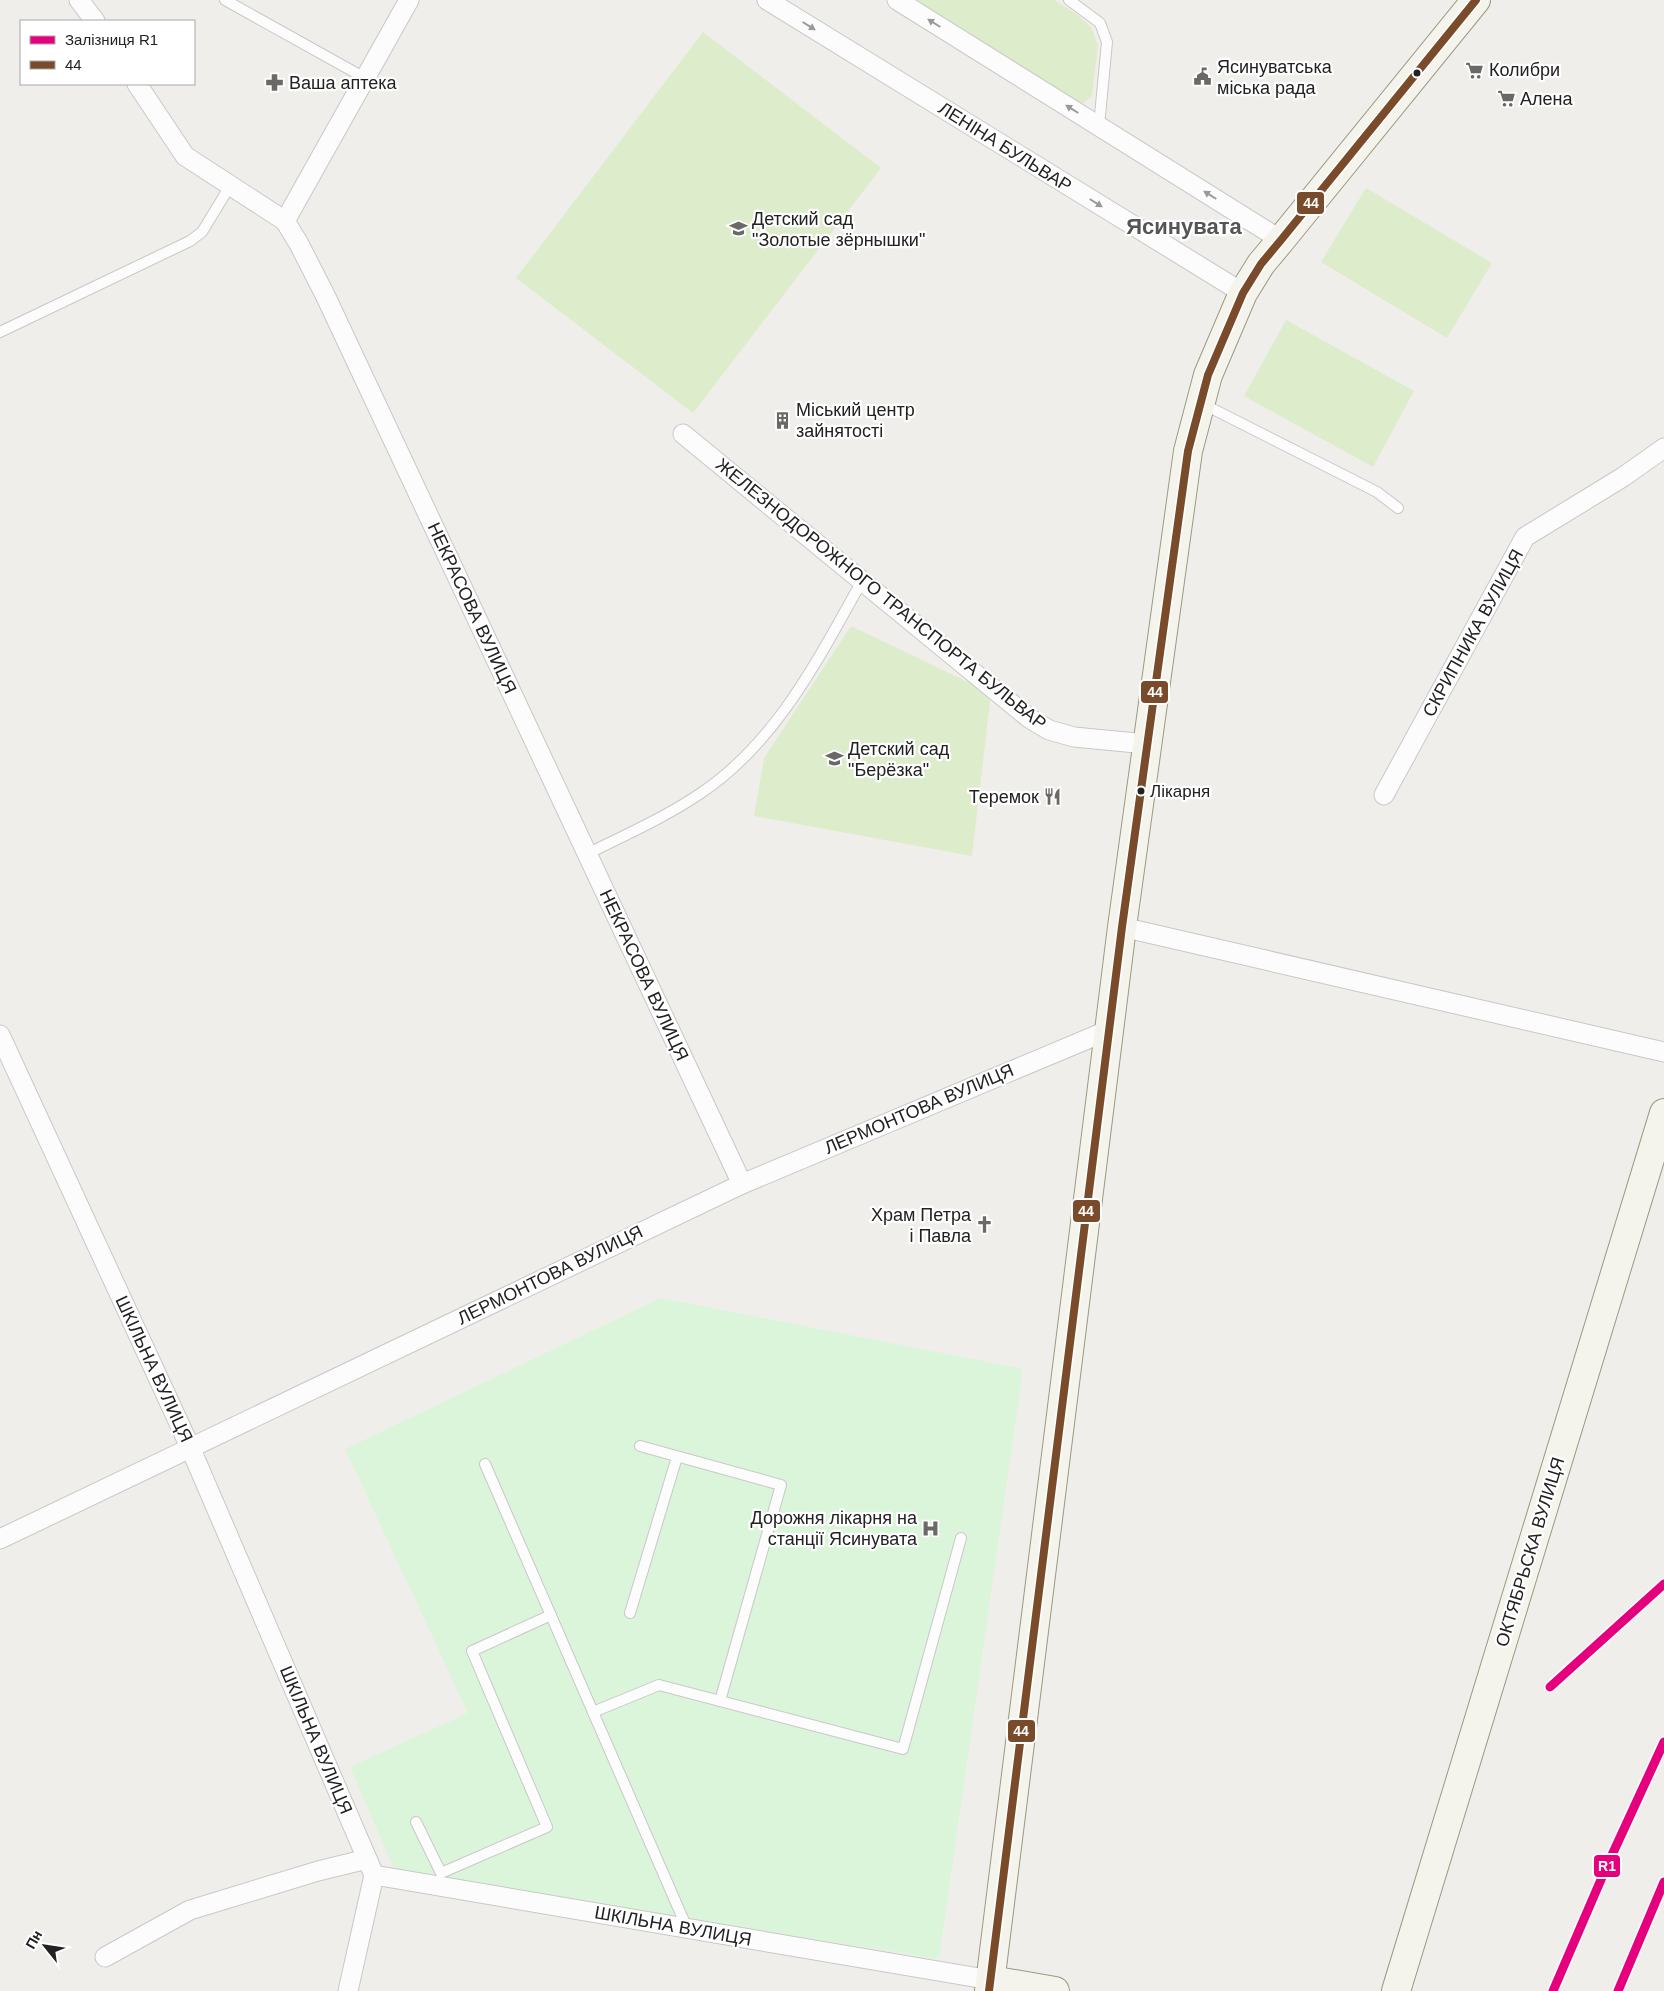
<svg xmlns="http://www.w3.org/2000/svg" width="1664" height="1991" font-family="Helvetica,sans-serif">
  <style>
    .grass { fill: #ddeccb }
    .park { fill: #daf5da }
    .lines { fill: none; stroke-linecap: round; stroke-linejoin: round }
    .service-casing { stroke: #c9c8c7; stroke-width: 12 }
    .minor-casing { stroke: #c9c8c7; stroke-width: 21 }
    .secondary-casing { stroke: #999a82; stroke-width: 30 }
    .service { stroke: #fdfcfc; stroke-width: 10 }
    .minor { stroke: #fdfcfc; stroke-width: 19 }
    .secondary { stroke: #f4f4ed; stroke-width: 28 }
    .bus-1-casing { stroke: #fff; stroke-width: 11 }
    .bus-1 { stroke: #7a4b2a; stroke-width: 8 }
    .rail-1-casing { stroke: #fff; stroke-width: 12 }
    .rail-1 { stroke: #e5007d; stroke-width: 9 }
    .oneway { fill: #9a9a9a }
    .bus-dot { fill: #222; stroke: #fff; stroke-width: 2 }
    .labels { text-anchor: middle; stroke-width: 4.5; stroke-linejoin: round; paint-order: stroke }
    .bus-label { font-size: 17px; fill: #222; stroke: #fff; text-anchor: start }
    .poi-label { font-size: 18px; fill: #222; stroke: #fff; text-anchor: start }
    .street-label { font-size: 18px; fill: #222; stroke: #fff }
    .district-label { font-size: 22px; font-weight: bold; fill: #555; stroke: #fff }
    .line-badge { stroke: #fff; stroke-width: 2 }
    .badge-label { font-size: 14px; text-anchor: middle; font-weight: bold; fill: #fff }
  </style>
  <rect width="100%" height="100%" fill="#f0eeeb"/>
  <!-- grass -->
  <g class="grass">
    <polygon points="912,0 1054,0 1075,13 1091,27 1098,45 1092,96 1084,103 1075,102"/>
    <polygon points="703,32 881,168 693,413 516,278"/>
    <polygon points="1366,188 1492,263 1447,338 1321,262"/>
    <polygon points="1286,320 1414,391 1373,467 1244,396"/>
    <polygon points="851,626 991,693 972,856 754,816 764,758"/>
  </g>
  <!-- park -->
  <polygon class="park" points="661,1298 1023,1369 939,1959 682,1918 394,1869 350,1767 468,1713 345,1449"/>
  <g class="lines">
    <defs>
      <g id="service">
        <polyline points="225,0 365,78"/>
        <polyline points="1069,0 1100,23 1107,42 1099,126"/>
        <polyline points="0,332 190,241 202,232 230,186"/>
        <polyline points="1203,404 1377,492 1398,508"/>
        <path d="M587,854C625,835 666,817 701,793C777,742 818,659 862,581"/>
        <polyline points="640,1446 781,1485 720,1701"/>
        <polyline points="485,1464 687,1928"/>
        <polyline points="630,1613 677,1457"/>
        <polyline points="593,1712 659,1685 903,1749 961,1538"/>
        <polyline points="416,1822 441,1873 547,1827 472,1651 551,1615"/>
      </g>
      <g id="minor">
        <polyline points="79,0 95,21"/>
        <polyline points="767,0 1243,293"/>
        <polyline points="897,0 1281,240"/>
        <polyline points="137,84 185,156 285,221 299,244 326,297 742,1184"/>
        <polyline points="285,221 409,0"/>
        <polyline points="683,434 1029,718 1049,730 1074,737 1147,744"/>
        <polyline points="1384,795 1525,537 1623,477 1664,448"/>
        <polyline points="1122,927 1664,1052"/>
        <polyline points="0,1035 190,1447 374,1875 991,1980"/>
        <polyline points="0,1539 742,1184 1109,1030"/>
        <polyline points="105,1957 190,1910 318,1871 367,1859"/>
        <polyline points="348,1991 374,1875"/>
      </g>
      <g id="secondary">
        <polyline points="991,1980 1055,1991"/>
        <polyline points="989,1991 1122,927 1188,451 1208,375 1243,293 1261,264 1281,240 1476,0"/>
        <polyline points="1396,1991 1664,1113"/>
      </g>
    </defs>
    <!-- service casing -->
    <use href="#service" class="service-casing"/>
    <!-- minor casing -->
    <use href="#minor" class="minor-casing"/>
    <!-- secondary casing -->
    <use href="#secondary" class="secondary-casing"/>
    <!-- service -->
    <use href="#service" class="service"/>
    <!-- minor -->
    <use href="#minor" class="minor"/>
    <!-- secondary -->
    <use href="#secondary" class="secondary"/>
    <defs>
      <polyline id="bus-1" points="989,1991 1122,927 1188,451 1208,375 1243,293 1261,264 1281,240 1476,0"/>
    </defs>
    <!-- bus-1 casing -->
    <use href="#bus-1" class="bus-1-casing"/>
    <!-- bus-1 -->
    <use href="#bus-1" class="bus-1"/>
    <defs>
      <g id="rail-1">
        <polyline points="1550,1687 1664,1584"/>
        <polyline points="1553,1991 1606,1868 1664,1742"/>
        <polyline points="1618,1991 1664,1882"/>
      </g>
    </defs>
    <!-- rail-1 casing -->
    <use href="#rail-1" class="rail-1-casing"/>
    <!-- rail-1 -->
    <use href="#rail-1" class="rail-1"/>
  </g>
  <!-- one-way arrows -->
  <defs><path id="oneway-solid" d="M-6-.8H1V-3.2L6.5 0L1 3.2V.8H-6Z" transform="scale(1.25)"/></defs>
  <g class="oneway">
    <use href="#oneway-solid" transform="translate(934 23) rotate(-148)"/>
    <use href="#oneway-solid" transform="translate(809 26) rotate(32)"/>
    <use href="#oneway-solid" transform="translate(1072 109) rotate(-148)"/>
    <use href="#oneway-solid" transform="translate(1210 195) rotate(-148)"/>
    <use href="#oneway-solid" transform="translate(1096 203) rotate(32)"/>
  </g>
  <!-- icons -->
  <defs>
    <symbol id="supermarket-bare" viewBox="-9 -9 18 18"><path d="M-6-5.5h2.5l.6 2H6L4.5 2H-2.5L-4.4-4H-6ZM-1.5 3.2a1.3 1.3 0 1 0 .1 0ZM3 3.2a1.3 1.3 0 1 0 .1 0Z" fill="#6a6968" stroke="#fff" stroke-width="2.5" paint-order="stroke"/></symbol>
    <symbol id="civic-bare" viewBox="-9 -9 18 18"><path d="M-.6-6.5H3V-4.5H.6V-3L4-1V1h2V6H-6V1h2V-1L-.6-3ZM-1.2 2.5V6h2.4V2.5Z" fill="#6a6968" stroke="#fff" stroke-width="2.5" paint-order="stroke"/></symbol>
    <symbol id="pharmacy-bare" viewBox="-9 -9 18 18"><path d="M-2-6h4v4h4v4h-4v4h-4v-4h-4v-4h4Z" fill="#6a6968" stroke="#fff" stroke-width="2.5" paint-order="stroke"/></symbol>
    <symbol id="school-bare" viewBox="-9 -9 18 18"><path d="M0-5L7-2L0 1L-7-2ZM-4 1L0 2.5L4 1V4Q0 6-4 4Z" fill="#6a6968" stroke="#fff" stroke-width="2.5" paint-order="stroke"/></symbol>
    <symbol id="building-bare" viewBox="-9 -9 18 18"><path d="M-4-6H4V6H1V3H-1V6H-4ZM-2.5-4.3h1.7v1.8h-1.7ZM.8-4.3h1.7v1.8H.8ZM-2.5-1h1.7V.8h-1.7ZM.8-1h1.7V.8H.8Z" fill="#6a6968" stroke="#fff" stroke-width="2.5" paint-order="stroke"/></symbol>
    <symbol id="restaurant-bare" viewBox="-9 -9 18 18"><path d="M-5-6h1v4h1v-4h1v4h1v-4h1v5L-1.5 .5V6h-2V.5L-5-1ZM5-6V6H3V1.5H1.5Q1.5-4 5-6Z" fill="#6a6968" stroke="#fff" stroke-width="2.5" paint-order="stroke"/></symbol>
    <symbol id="church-bare" viewBox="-9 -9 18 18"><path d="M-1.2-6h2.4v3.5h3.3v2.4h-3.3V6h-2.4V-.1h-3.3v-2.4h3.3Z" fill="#6a6968" stroke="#fff" stroke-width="2.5" paint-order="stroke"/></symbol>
    <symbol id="hospital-bare" viewBox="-9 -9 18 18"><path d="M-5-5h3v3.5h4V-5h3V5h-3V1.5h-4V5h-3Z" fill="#6a6968" stroke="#fff" stroke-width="2.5" paint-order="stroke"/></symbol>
  </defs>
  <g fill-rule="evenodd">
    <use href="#supermarket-bare" x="1462" y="58" width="25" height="25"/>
    <use href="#civic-bare" x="1190" y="64" width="25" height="25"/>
    <use href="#pharmacy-bare" x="262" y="70" width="25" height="25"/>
    <use href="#supermarket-bare" x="1494" y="86" width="25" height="25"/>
    <use href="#school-bare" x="726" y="216" width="25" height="25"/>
    <use href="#building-bare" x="770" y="408" width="25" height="25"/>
    <use href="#school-bare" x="822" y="746" width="25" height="25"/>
    <use href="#restaurant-bare" x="1040" y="784" width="25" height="25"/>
    <use href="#church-bare" x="972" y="1212" width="25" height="25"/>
    <use href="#hospital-bare" x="918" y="1516" width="25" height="25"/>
  </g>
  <!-- markers -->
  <g class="bus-dot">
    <circle cx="1417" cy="73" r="4.5"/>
    <circle cx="1141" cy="791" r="4.5"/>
  </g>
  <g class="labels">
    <!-- bus labels -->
    <g class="bus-label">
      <text x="1150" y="797">Лікарня</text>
    </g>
    <!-- poi labels -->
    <g class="poi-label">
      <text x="1217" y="73">Ясинуватська<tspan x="1217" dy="21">міська рада</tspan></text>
      <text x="1489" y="76">Колибри</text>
      <text x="289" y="89">Ваша аптека</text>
      <text x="1520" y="105">Алена</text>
      <text x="752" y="225">Детский сад<tspan x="752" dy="21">"Золотые зёрнышки"</tspan></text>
      <text x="796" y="416">Міський центр<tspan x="796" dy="21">зайнятості</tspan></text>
      <text x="848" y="755">Детский сад<tspan x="848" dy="21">"Берёзка"</tspan></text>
      <text x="1039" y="803" text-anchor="end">Теремок</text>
      <text x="971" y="1221" text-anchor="end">Храм Петра<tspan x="971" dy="21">і Павла</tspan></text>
      <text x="917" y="1524" text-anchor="end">Дорожня лікарня на<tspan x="917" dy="21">станції Ясинувата</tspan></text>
    </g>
    <!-- street labels -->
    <g class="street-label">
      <text transform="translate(1005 147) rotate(32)" y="6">ЛЕНІНА БУЛЬВАР</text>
      <text transform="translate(881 594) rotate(39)" y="6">ЖЕЛЕЗНОДОРОЖНОГО ТРАНСПОРТА БУЛЬВАР</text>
      <text transform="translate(472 608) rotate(65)" y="6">НЕКРАСОВА ВУЛИЦЯ</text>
      <text transform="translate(1473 633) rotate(-61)" y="6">СКРИПНИКА ВУЛИЦЯ</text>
      <text transform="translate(644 975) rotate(65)" y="6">НЕКРАСОВА ВУЛИЦЯ</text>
      <text transform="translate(919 1109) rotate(-23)" y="6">ЛЕРМОНТОВА ВУЛИЦЯ</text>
      <text transform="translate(550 1275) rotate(-26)" y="6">ЛЕРМОНТОВА ВУЛИЦЯ</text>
      <text transform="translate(154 1369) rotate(65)" y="6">ШКІЛЬНА ВУЛИЦЯ</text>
      <text transform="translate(1530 1552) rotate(-73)" y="6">ОКТЯБРЬСКА ВУЛИЦЯ</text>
      <text transform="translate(316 1740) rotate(67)" y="6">ШКІЛЬНА ВУЛИЦЯ</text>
      <text transform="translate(673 1926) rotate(10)" y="6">ШКІЛЬНА ВУЛИЦЯ</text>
    </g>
    <!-- district labels -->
    <g class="district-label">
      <text x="1184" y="234">Ясинувата</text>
    </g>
  </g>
  <g class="line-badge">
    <rect x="1296" y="191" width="29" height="24" rx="5" fill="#7a4b2a"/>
    <rect x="1140" y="680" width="29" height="24" rx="5" fill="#7a4b2a"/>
    <rect x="1072" y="1199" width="29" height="24" rx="5" fill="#7a4b2a"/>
    <rect x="1007" y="1719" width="29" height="24" rx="5" fill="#7a4b2a"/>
    <rect x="1593" y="1854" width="28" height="24" rx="5" fill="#e5007d"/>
  </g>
  <g class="badge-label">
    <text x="1311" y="208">44</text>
    <text x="1155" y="697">44</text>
    <text x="1086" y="1216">44</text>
    <text x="1021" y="1736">44</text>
    <text x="1607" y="1871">R1</text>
  </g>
  <!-- legend -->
  <rect x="20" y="20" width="175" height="65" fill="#ffffff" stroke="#a7a7a7"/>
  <rect x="30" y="36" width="25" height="8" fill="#e5007d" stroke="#a7a7a7"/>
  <text x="65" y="45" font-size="15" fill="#222222">Залізниця R1</text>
  <rect x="30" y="61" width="25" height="8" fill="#7a4b2a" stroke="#a7a7a7"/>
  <text x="65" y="70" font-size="15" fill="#222222">44</text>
  <!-- north arrow -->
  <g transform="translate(45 1946) rotate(300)" stroke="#ffffff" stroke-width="4" paint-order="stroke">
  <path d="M0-4L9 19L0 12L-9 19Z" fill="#222222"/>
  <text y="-8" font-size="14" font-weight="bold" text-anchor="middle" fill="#222222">Пн</text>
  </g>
</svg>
